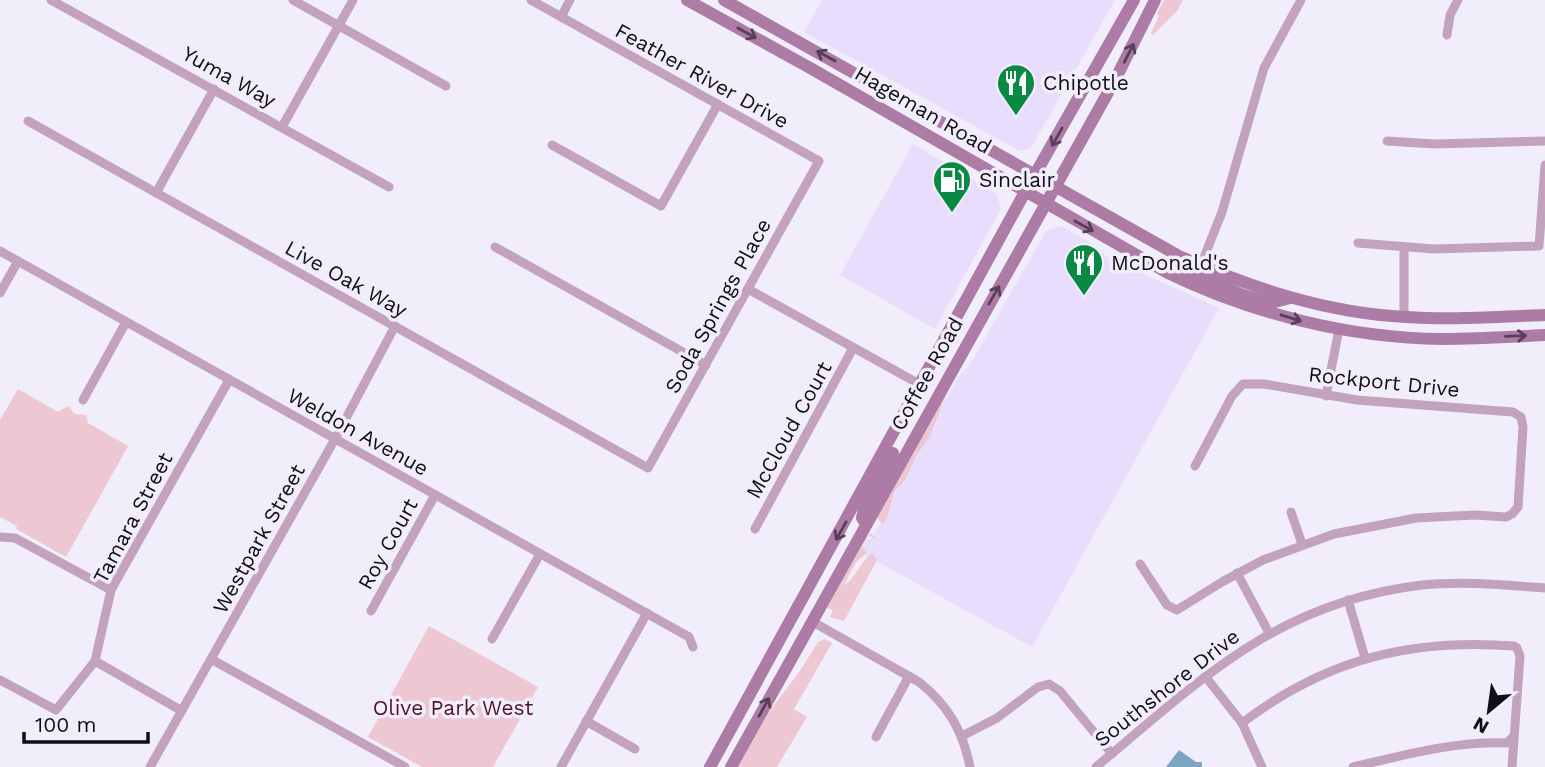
<svg xmlns="http://www.w3.org/2000/svg" width="1545" height="767" font-family="'Work Sans',sans-serif">
  <style>
    .built { fill: #e8ddfc }
    .green { fill: #edc7d1 }
    .water { fill: #7da4c2 }
    .lines { fill: none; stroke-linecap: round; stroke-linejoin: round }
    .street { stroke: #c3a2be; stroke-width: 9 }
    .secondary { stroke: #ac7ca6; stroke-width: 12 }
    .oneway { stroke: #573f57 }
    .labels { text-anchor: middle; stroke-width: 7; stroke-linejoin: round; paint-order: stroke }
    .street-label { font-size: 21px; fill: #110e16; stroke: #f1edfb }
    .poi-label { font-size: 21px; fill: #110e16; stroke: #f1edfb; text-anchor: start }
    .park-label { font-size: 21px; fill: #4f142a; stroke: #f1edfb }
  </style>
  <rect width="100%" height="100%" fill="#f1edfb"/>
  <!-- built -->
  <g class="built">
    <polygon points="822,0 1115,0 1031,148 1020,151 804,32"/>
    <polygon points="913,144 997,194 1001,209 935,329 840,275"/>
    <polygon points="1062,226 1087,241 1109,258 1219,308 1032,647 860,552 867,540 872,538 882,520 881,515 958,378 972,361 1046,231"/>
  </g>
  <!-- green -->
  <g class="green">
    <polygon points="1164,0 1183,0 1177,11 1153,35 1151,33 1159,16 1157,13"/>
    <polygon points="18,389 58,412 68,406 75,414 86,415 88,423 128,446 66,557 16,529 17,526 0,517 0,420"/>
    <polygon points="947,393 930,436 916,456 906,478 894,492 887,518 883,524 878,519 878,515"/>
    <path d="M871,534L876,538L868,536L862,547L867,553L856,562L844,585C855,579 860,562 872,553L877,560L844,621L830,617L833,610L827,608L867,536Z"/>
    <polygon points="429,626 538,687 493,767 422,767 368,737"/>
    <polygon points="825,639 832,643 794,709 807,717 777,767 738,767 768,713 800,671 818,642"/>
  </g>
  <!-- water -->
  <polygon class="water" points="1179,750 1196,762 1202,762 1202,767 1166,767"/>
  <g class="lines">
    <!-- street -->
    <g class="street">
      <polyline points="51,0 389,187"/>
      <polyline points="293,0 446,86"/>
      <polyline points="561,17 570,0"/>
      <polyline points="1447,35 1450,15 1458,0"/>
      <polyline points="28,121 648,468 819,161 531,0"/>
      <polyline points="282,127 353,0"/>
      <polyline points="1387,141 1435,144 1545,141"/>
      <polyline points="552,145 661,206 718,104"/>
      <polyline points="156,193 214,89"/>
      <polyline points="1358,243 1434,249 1539,246 1545,165"/>
      <polyline points="495,247 706,365"/>
      <polyline points="1404,248 1404,317"/>
      <polyline points="0,251 689,637 693,647"/>
      <polyline points="1201,265 1222,212 1264,68 1301,0"/>
      <polyline points="748,289 921,385"/>
      <polyline points="0,293 18,261"/>
      <polyline points="1326,396 1339,329"/>
      <polyline points="83,400 126,322"/>
      <polyline points="1291,512 1302,544"/>
      <polyline points="755,529 853,348"/>
      <polyline points="0,537 15,538 111,590"/>
      <polyline points="1140,564 1167,605 1177,610 1222,582 1263,560 1334,534 1416,518 1475,515 1506,517 1512,514 1518,507 1523,427 1521,417 1513,412 1357,400 1264,384 1243,384 1232,396 1195,466"/>
      <polyline points="1237,573 1269,633"/>
      <polyline points="1348,600 1365,658"/>
      <polyline points="371,611 435,495"/>
      <path d="M813,622L919,682C948,705 963,731 970,767"/>
      <polyline points="492,639 540,554"/>
      <polyline points="211,659 405,767"/>
      <polyline points="95,661 182,711"/>
      <polyline points="1205,676 1242,723 1262,767"/>
      <polyline points="0,680 56,710 95,661 111,590 229,380"/>
      <polyline points="586,721 635,749"/>
      <path d="M1242,723C1325,660 1409,638 1514,646L1517,648L1520,656L1512,767"/>
      <polyline points="962,736 997,718 1038,687 1049,684 1060,691 1112,754"/>
      <polyline points="876,737 909,676"/>
      <polyline points="150,767 335,439 395,326"/>
      <polyline points="561,767 647,613"/>
      <path d="M1096,767C1201,679 1278,602 1422,585C1463,581 1504,585 1545,588"/>
      <path d="M1353,767C1405,755 1454,741 1507,743L1514,736"/>
    </g>
    <!-- secondary -->
    <g class="secondary">
      <path d="M687,0L812,69L1168,273C1253,314 1349,338 1443,339C1477,339 1511,337 1545,335"/>
      <path d="M724,0L1179,256C1252,288 1326,313 1406,317C1452,320 1499,317 1545,315"/>
      <polyline points="1171,272 1190,272 1243,295 1271,303 1290,298"/>
      <polyline points="866,524 862,518 864,509 893,453"/>
      <polyline points="710,767 1025,192 1134,0"/>
      <polyline points="731,767 1115,80 1155,0"/>
    </g>
  </g>
  <!-- one-way arrows -->
  <defs><path id="oneway-shaft" d="M-6 0H5M1.5-3L5.5 0L1.5 3" fill="none" stroke-width="1.6" stroke-linecap="round" stroke-linejoin="round" transform="scale(1.75)"/></defs>
  <g class="oneway">
    <use href="#oneway-shaft" transform="translate(747 33) rotate(29)"/>
    <use href="#oneway-shaft" transform="translate(1129 53) rotate(-63)"/>
    <use href="#oneway-shaft" transform="translate(826 56) rotate(-151)"/>
    <use href="#oneway-shaft" transform="translate(1057 137) rotate(120)"/>
    <use href="#oneway-shaft" transform="translate(1084 226) rotate(29)"/>
    <use href="#oneway-shaft" transform="translate(994 295) rotate(-60)"/>
    <use href="#oneway-shaft" transform="translate(1291 318) rotate(17)"/>
    <use href="#oneway-shaft" transform="translate(1516 336) rotate(-2)"/>
    <use href="#oneway-shaft" transform="translate(841 531) rotate(119)"/>
    <use href="#oneway-shaft" transform="translate(764 707) rotate(-61)"/>
  </g>
  <!-- icons -->
  <defs>
    <symbol id="restaurant-pin" viewBox="-11 -11 22 30"><path d="M0 17L-7.5 6A9.5 9.5 0 1 1 7.5 6Z" fill="#0a8945" stroke="#f1edfb"/><path d="M-5-6h1v4h1v-4h1v4h1v-4h1v5L-1.5 .5V6h-2V.5L-5-1ZM5-6V6H3V1.5H1.5Q1.5-4 5-6Z" fill="#fff"/></symbol>
    <symbol id="fuel-pin" viewBox="-11 -11 22 30"><path d="M0 17L-7.5 6A9.5 9.5 0 1 1 7.5 6Z" fill="#0a8945" stroke="#f1edfb"/><path d="M-5.5-6h7V0h2V4h1.3V-2.5L3-4.5l.8-.8L6-3V5H2.5V1h-1V6h-7ZM-4.2-4.7v3.2H.2V-4.7Z" fill="#fff"/></symbol>
  </defs>
  <g fill-rule="evenodd">
    <use href="#restaurant-pin" x="994" y="61" width="44" height="60"/>
    <use href="#fuel-pin" x="930" y="158" width="44" height="60"/>
    <use href="#restaurant-pin" x="1062" y="241" width="44" height="60"/>
  </g>
  <g class="labels">
    <!-- street labels -->
    <g class="street-label">
      <text transform="translate(702 76) rotate(29)" y="7">Feather River Drive</text>
      <text transform="translate(229 77) rotate(29)" y="7">Yuma Way</text>
      <text transform="translate(923 110) rotate(30)" y="7">Hageman Road</text>
      <text transform="translate(346 279) rotate(29)" y="7">Live Oak Way</text>
      <text transform="translate(718 306) rotate(-61)" y="7">Soda Springs Place</text>
      <text transform="translate(927 374) rotate(-61)" y="7">Coffee Road</text>
      <text transform="translate(1384 382) rotate(6)" y="7">Rockport Drive</text>
      <text transform="translate(789 430) rotate(-61)" y="7">McCloud Court</text>
      <text transform="translate(358 432) rotate(29)" y="7">Weldon Avenue</text>
      <text transform="translate(133 518) rotate(-62)" y="7">Tamara Street</text>
      <text transform="translate(259 539) rotate(-61)" y="7">Westpark Street</text>
      <text transform="translate(388 544) rotate(-61)" y="7">Roy Court</text>
      <text transform="translate(1167 688) rotate(-38)" y="7">Southshore Drive</text>
    </g>
    <!-- poi labels -->
    <g class="poi-label">
      <text x="1043" y="90">Chipotle</text>
      <text x="979" y="187">Sinclair</text>
      <text x="1111" y="270">McDonald's</text>
    </g>
    <!-- park labels -->
    <g class="park-label">
      <text x="453" y="715">Olive Park West</text>
    </g>
  </g>
  <!-- north arrow -->
  <g transform="translate(1489 711) rotate(209)" stroke="#f1edfb" stroke-width="5" paint-order="stroke">
  <path d="M0-5L12 26L0 18L-12 26Z" fill="#110e16"/>
  <text y="-10" font-size="19" font-weight="bold" text-anchor="middle" fill="#110e16">N</text>
  </g>
  <!-- scale -->
  <path d="M24 732v10h124v-10" fill="none" stroke="#110e16" stroke-width="3.5"/>
  <text x="35" y="732" font-size="21" fill="#110e16" stroke="#f1edfb" stroke-width="5" paint-order="stroke">100 m</text>
</svg>
